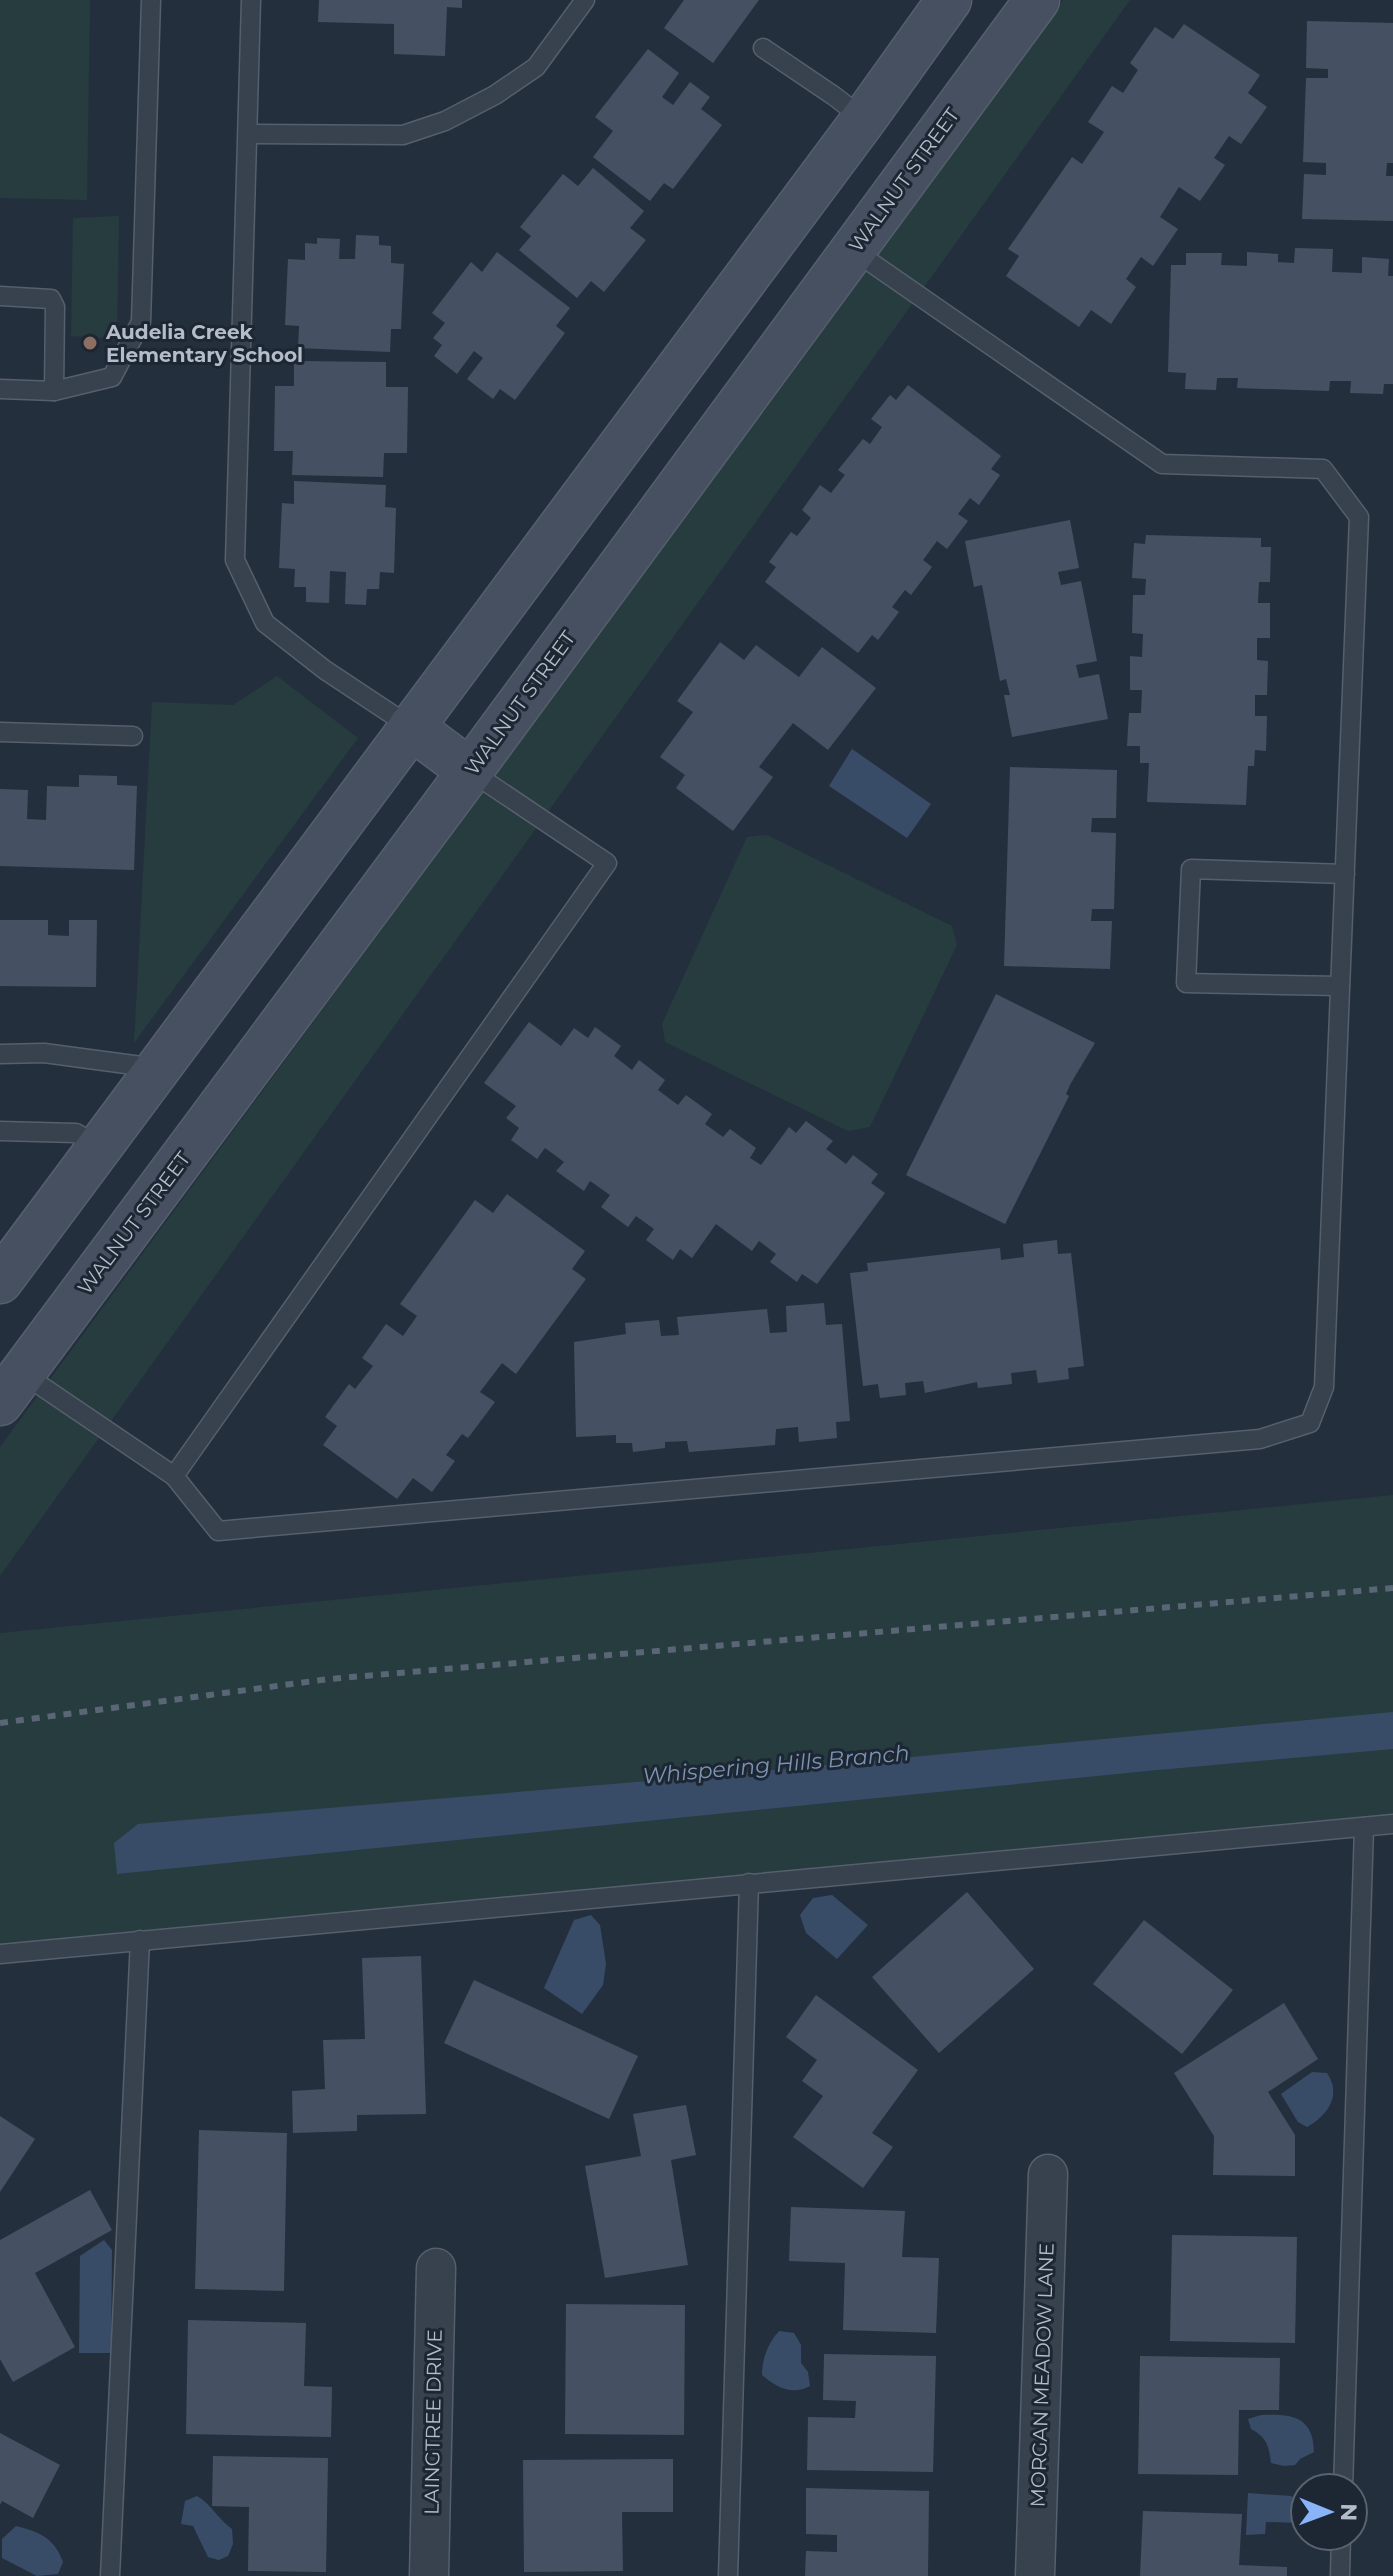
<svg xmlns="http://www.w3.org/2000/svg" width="1393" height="2576" font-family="Montserrat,sans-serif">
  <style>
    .green { fill: #263c3f }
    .water { fill: #394c67 }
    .building { fill: #455162 }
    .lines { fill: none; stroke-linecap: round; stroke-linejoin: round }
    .service-casing { stroke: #565f6c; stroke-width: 21 }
    .minor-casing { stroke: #565f6c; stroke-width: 41 }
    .secondary-casing { stroke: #565f6c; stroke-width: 47 }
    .service { stroke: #38414e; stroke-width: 18 }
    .minor { stroke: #38414e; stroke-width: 38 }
    .secondary { stroke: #465061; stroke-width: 44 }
    .rail { stroke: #5a6575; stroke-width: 6; stroke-dasharray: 8 8; stroke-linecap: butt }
    .education-dot { fill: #8d6e63; stroke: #1d2633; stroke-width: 3 }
    .labels { text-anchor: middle; stroke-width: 6; stroke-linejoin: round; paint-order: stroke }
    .street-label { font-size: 20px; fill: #b4bcc9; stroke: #1d2633 }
    .poi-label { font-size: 20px; font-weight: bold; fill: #b4bcc9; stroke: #1d2633; text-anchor: start }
    .water-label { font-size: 22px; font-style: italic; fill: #7c92b1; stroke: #1d2633 }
  </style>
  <rect width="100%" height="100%" fill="#242f3e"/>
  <!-- green -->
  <g class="green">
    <polygon points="0,0 90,0 87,200 0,198"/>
    <polygon points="1063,0 1130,0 0,1576 0,1447 853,290"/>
    <polygon points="119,216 117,339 71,336 73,218"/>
    <polygon points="277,676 358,738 134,1043 152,702 233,705"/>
    <polygon points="767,835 952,926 957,945 870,1127 848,1131 665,1042 662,1024 747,837"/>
    <polygon points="1393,1495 1393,1830 0,1952 0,1633"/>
  </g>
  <!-- water -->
  <g class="water">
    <polygon points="852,749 931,804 907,838 829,786"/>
    <polygon points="1393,1712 1393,1749 1147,1771 117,1874 114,1843 138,1824 719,1775"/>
    <polygon points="832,1895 868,1925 837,1959 806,1933 800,1915 813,1898"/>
    <polygon points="591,1915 600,1925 606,1964 603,1985 582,2014 544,1988 574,1920"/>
    <path d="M1312,2072L1327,2073C1342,2095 1328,2115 1307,2127L1298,2122L1281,2094Z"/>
    <polygon points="104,2240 112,2250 111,2353 79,2353 80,2256"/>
    <path d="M779,2331L794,2333L801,2345V2363L808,2372L810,2386C792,2396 776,2387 762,2375C762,2359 768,2343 779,2331Z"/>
    <path d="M1261,2415C1292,2414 1313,2416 1314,2452L1300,2459L1295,2465L1284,2466L1271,2463C1269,2445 1266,2437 1251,2429L1248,2419Z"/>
    <polygon points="1248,2493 1291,2496 1302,2504 1305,2514 1301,2523 1266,2522 1265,2534 1246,2535"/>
    <path d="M197,2496C211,2504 219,2520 232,2529L233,2544L228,2556L219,2560L208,2557L193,2526L181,2524L185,2501Z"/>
    <path d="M16,2526C40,2532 54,2538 63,2562L58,2574L37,2576L2,2558V2539Z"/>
  </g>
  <!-- building -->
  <g class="building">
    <polygon points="319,0 462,0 462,8 447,7 445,56 394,54 394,24 318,22"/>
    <polygon points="684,0 759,0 713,63 664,28"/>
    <polygon points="1307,21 1393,23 1393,163 1387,163 1386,176 1393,176 1393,221 1302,219 1304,174 1326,175 1326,163 1303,162 1306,78 1328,78 1328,69 1306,68"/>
    <polygon points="1184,24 1260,75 1248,93 1267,107 1241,144 1229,136 1214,158 1225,165 1200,201 1179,187 1160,217 1178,229 1153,266 1141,257 1126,279 1136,287 1111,324 1091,310 1079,327 1006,276 1019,256 1008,249 1072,157 1082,164 1104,132 1088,122 1112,86 1123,93 1138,70 1130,63 1155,27 1173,39"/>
    <polygon points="648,49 679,73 662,97 673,105 690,82 710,97 701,109 722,125 673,189 664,183 650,201 593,157 613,131 595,117"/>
    <polygon points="593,168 644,211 630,228 646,240 604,292 591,281 577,298 519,250 531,236 520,227 563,174 578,186"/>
    <polygon points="356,235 379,236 379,245 391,246 391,263 404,264 401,329 391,329 390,352 298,348 299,326 285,325 288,259 305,260 305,243 317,244 317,238 340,239 339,259 355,259"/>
    <polygon points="1295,248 1333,249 1332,272 1362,273 1362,257 1389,259 1388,276 1393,276 1393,384 1384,384 1383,394 1350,393 1351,381 1330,381 1329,391 1237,388 1238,378 1217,378 1216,390 1185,389 1186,373 1168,372 1171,265 1186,265 1186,253 1222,253 1221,265 1247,266 1247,252 1278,254 1278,262 1294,263"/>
    <polygon points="497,252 570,308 556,326 565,333 515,400 500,389 493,399 467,379 483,358 474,351 457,374 434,356 442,345 433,338 445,323 432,313 471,262 482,272"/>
    <polygon points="294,361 386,362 386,387 408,387 407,453 384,453 383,477 292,475 293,451 274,451 275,386 294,386"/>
    <polygon points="908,385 1001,456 991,469 1000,475 979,505 970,498 958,514 968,521 947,549 937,541 923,560 932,567 911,595 905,590 892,607 899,612 878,640 872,635 858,653 765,582 776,567 769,562 791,532 797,536 811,518 802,510 820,485 831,493 845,475 838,470 863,439 870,444 882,427 871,419 890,395 896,400"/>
    <polygon points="294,481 386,485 385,507 396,508 394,573 380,572 379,589 367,589 366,605 345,604 346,572 330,571 329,603 306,602 306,587 294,587 295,569 279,568 282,503 294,504"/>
    <polygon points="1070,520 1079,568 1058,572 1061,585 1081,581 1097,661 1076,665 1079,678 1099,674 1108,719 1012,737 1004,695 1010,695 1006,679 1000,681 982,585 974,587 965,541"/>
    <polygon points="1146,535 1261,538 1261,547 1271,547 1270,582 1259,582 1258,603 1270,603 1270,638 1257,638 1257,660 1268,661 1267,695 1255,695 1255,716 1267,716 1266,751 1255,750 1254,766 1248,766 1246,805 1147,802 1149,763 1140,763 1140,746 1127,746 1129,713 1141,713 1142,690 1130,690 1130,656 1142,657 1143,634 1132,633 1133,595 1145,595 1146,579 1132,578 1134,543 1145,544"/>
    <polygon points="720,642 744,660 756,645 799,677 822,647 876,688 828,750 793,723 759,767 773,777 733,831 676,788 685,775 660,757 693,712 677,701"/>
    <polygon points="1010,767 1117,770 1116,818 1092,818 1091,832 1116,833 1114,909 1092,909 1091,921 1112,921 1110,969 1004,966"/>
    <polygon points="79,775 117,776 117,785 137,786 134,870 0,866 0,789 28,790 27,819 46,820 47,786 79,787"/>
    <polygon points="0,920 48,920 48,935 69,936 69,920 97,920 96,987 0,986"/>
    <polygon points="996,994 1095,1043 1071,1083 1066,1094 1069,1096 1005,1224 906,1175"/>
    <polygon points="529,1022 561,1046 574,1028 588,1038 595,1027 621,1046 614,1056 632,1070 639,1060 665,1080 658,1090 678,1105 686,1095 712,1114 705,1124 723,1137 730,1129 756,1148 750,1158 761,1165 789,1127 796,1133 806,1121 833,1141 826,1149 846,1164 853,1155 878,1174 871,1183 885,1193 817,1284 802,1274 797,1282 770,1262 776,1254 759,1241 752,1251 716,1224 692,1258 680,1249 673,1260 646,1240 654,1229 636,1216 628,1227 601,1207 610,1195 590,1181 584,1191 556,1171 564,1162 545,1148 537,1159 511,1140 519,1128 506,1118 516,1106 484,1083"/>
    <polygon points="507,1194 585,1251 572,1269 586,1279 516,1374 502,1363 480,1392 495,1402 468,1438 462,1434 446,1455 455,1461 432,1492 413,1478 397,1499 323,1445 337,1426 325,1417 349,1384 355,1389 373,1366 362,1358 386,1324 403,1336 417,1316 400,1304 475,1200 493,1213"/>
    <polygon points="1057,1240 1058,1254 1071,1253 1084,1366 1068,1368 1069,1379 1038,1383 1036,1370 1011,1373 1012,1384 978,1388 977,1382 925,1393 923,1381 905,1383 906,1395 880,1398 878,1384 863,1386 850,1273 868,1271 867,1263 1000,1248 1001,1260 1024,1257 1023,1244"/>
    <polygon points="824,1303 826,1325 842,1324 850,1421 836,1422 837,1438 799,1442 798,1427 776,1429 775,1445 689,1452 687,1441 665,1442 665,1448 633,1452 632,1443 616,1443 616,1435 576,1437 574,1342 626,1334 625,1323 659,1320 661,1336 679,1335 677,1317 767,1309 770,1333 787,1332 786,1306"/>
    <polygon points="967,1892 1034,1969 939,2053 872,1977"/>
    <polygon points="1144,1920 1233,1990 1182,2054 1093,1984"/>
    <polygon points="421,1956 426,2114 357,2115 357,2131 293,2133 292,2091 325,2089 323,2040 365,2039 362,1958"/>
    <polygon points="474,1980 638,2056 609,2119 444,2043"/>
    <polygon points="816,1995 918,2070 872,2133 893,2147 863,2188 793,2137 823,2096 802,2081 817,2060 786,2037"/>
    <polygon points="1284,2003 1318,2059 1268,2092 1295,2135 1295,2176 1213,2175 1214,2136 1174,2073"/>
    <polygon points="686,2105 696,2155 671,2160 688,2265 605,2278 585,2166 641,2156 633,2114"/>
    <polygon points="0,2116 35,2139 0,2192"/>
    <polygon points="199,2130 287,2133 284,2291 195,2289"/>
    <polygon points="90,2190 112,2230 35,2273 75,2347 13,2382 0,2359 0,2240"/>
    <polygon points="791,2207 905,2211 902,2257 939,2258 936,2333 843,2330 845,2263 789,2261"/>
    <polygon points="1172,2235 1297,2237 1295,2343 1170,2341"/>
    <polygon points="566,2304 685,2305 684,2435 565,2434"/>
    <polygon points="188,2320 306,2323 304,2386 332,2387 331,2437 186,2434"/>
    <polygon points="824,2354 936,2356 933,2472 807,2470 808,2417 855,2418 856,2401 823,2400"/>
    <polygon points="1140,2356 1280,2358 1279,2410 1239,2410 1238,2475 1138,2474"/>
    <polygon points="0,2433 60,2465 33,2518 2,2501 0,2505"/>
    <polygon points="213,2456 328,2458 326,2572 248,2571 249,2507 212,2506"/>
    <polygon points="673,2459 673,2512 622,2512 623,2571 524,2572 523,2460"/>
    <polygon points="806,2488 929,2491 928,2576 805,2576 806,2551 837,2552 837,2535 806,2534"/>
    <polygon points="1143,2511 1242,2514 1239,2565 1287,2567 1287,2576 1140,2576"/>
  </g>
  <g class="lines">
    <defs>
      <g id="service">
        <polyline points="251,0 235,560 265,623 325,670 411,727"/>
        <polyline points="763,48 834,96 864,119"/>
        <polyline points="248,134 403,135 445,121 495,95 536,67 585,0"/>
        <polyline points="0,296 51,299 55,307 54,391"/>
        <polyline points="0,389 54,391 112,377 141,322 151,0"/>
        <polyline points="0,732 133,736"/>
        <polyline points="1340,986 1186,983 1191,869 1345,874"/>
        <polyline points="0,1054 44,1053 156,1068"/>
        <polyline points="0,1131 76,1133 99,1147"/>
        <polyline points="22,1373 174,1476 607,863 470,771"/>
        <polyline points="174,1476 218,1531 1260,1439 1310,1423 1324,1387 1359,517 1323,469 1162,464 853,250"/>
        <polyline points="0,1954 1393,1824"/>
        <polyline points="1343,2488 1364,1827"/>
        <polyline points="110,2576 140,1940"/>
        <polyline points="728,2576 749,1883"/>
        <polyline points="1340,2576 1341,2536"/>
      </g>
      <g id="minor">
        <polyline points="429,2576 436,2268"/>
        <polyline points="1035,2576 1048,2174"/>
      </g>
      <g id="secondary">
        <polyline points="411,727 470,771"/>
        <polyline points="0,1281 864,119 949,0"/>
        <polyline points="0,1403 470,771 1037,0"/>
      </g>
    </defs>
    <!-- service casing -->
    <use href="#service" class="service-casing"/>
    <!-- minor casing -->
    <use href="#minor" class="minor-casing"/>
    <!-- secondary casing -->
    <use href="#secondary" class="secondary-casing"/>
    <!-- service -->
    <use href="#service" class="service"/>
    <!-- minor -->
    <use href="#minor" class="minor"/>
    <!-- secondary -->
    <use href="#secondary" class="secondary"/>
    <!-- rail -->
    <polyline class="rail" points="0,1723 329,1679 1393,1588"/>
  </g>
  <!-- markers -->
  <circle class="education-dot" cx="90" cy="343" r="8"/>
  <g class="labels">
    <!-- street labels -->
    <g class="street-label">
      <text transform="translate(904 180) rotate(-54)" y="7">WALNUT STREET</text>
      <text transform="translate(520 703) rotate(-54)" y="7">WALNUT STREET</text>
      <text transform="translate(134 1223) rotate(-53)" y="7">WALNUT STREET</text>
      <text transform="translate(1042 2375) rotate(-88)" y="7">MORGAN MEADOW LANE</text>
      <text transform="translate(433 2422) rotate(-89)" y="7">LAINGTREE DRIVE</text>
    </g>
    <!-- poi labels -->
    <g class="poi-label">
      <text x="106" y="339">Audelia Creek<tspan x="106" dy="23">Elementary School</tspan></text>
    </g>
    <!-- water labels -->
    <g class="water-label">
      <text transform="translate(776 1764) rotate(-5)" y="8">Whispering Hills Branch</text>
    </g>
  </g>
  <!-- north arrow -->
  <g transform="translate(1329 2512) rotate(91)"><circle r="38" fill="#1d2633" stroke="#59626f" stroke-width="2"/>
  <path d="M0-6L14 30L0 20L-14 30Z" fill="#8ab4f8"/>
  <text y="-12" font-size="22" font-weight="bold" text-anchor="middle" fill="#b4bcc9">N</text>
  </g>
</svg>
